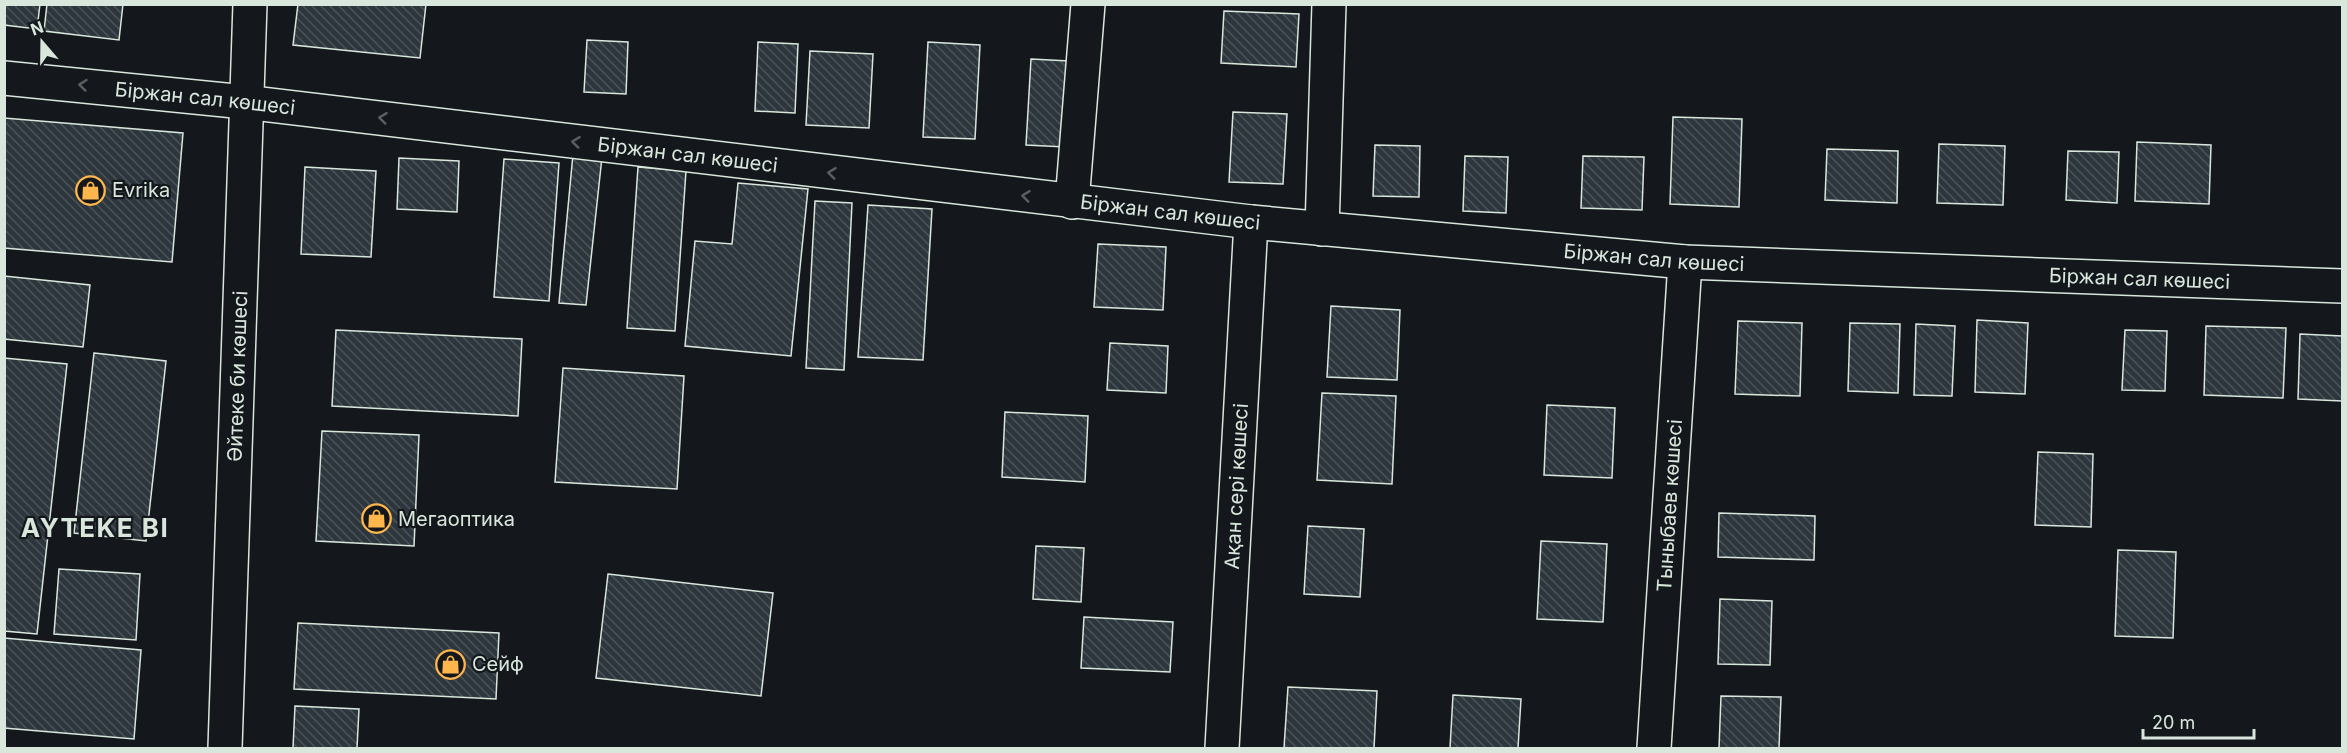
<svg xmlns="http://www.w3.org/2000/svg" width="2347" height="753" font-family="Inter,sans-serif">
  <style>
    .building { fill: url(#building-back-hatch); stroke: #d8e6dc; stroke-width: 1.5 }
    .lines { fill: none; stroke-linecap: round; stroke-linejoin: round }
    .minor-casing { stroke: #d8e6dc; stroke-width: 36 }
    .minor { stroke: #14181c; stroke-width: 33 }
    .oneway { stroke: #59605f }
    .labels { text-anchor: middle; stroke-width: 4.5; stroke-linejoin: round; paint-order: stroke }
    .street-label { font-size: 20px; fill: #d8e6dc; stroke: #14181c }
    .poi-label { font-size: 20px; fill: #d8e6dc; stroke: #14181c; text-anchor: start }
    .district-label { font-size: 26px; font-weight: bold; letter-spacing: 1.5px; fill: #d8e6dc; stroke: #14181c }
  </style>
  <defs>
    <pattern id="building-back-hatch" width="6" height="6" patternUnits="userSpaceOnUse" patternTransform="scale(1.5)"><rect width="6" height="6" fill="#2c363c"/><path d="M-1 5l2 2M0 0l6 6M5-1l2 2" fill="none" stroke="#4a5358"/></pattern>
  </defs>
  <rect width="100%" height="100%" fill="#14181c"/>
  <!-- building -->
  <g class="building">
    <polygon points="4,4 40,4 37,29 4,25"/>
    <polygon points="47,4 123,4 119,40 44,31"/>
    <polygon points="298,4 426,4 420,58 293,45"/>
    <polygon points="1224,11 1299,14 1296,67 1221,63"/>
    <polygon points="587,40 628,42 626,94 584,92"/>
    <polygon points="758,42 798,44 795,113 755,111"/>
    <polygon points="928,42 980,45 975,139 923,137"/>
    <polygon points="810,51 873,54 869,128 806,125"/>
    <polygon points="1031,59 1069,61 1065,147 1026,145"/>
    <polygon points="1233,112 1287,114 1283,184 1229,182"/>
    <polygon points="1673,117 1742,119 1739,207 1670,204"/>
    <polygon points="4,118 183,133 172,262 4,248"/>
    <polygon points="2137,142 2211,145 2209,204 2135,201"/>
    <polygon points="1939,144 2005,146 2003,205 1937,203"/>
    <polygon points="1375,145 1420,146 1419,197 1373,196"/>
    <polygon points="1827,149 1898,151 1897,203 1825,200"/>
    <polygon points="2068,151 2119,152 2117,203 2066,200"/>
    <polygon points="573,154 602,157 586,305 559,303"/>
    <polygon points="1465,156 1508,157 1506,213 1463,211"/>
    <polygon points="1583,156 1644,157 1642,210 1581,208"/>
    <polygon points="399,158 459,161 457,212 397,209"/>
    <polygon points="504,159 559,163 549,301 494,297"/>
    <polygon points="305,167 376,171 371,257 301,254"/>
    <polygon points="638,167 686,171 675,331 627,328"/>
    <polygon points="738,183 808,189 791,356 685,346 695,241 732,244"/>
    <polygon points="815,201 852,203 844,370 806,368"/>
    <polygon points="868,205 932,209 923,360 858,357"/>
    <polygon points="1098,244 1166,247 1163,310 1094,307"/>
    <polygon points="4,276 90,285 83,347 4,339"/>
    <polygon points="1331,306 1400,310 1397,380 1327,377"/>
    <polygon points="1977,320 2028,323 2025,394 1975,392"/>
    <polygon points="1738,321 1802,323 1800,396 1735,394"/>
    <polygon points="1850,323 1900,324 1898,393 1848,391"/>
    <polygon points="1916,324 1955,326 1952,396 1914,395"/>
    <polygon points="2206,326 2286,328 2283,398 2204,395"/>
    <polygon points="336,330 522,339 518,416 332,406"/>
    <polygon points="2125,330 2167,331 2165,391 2122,390"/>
    <polygon points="2300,334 2342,336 2342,401 2298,399"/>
    <polygon points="1110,343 1168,346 1166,393 1107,390"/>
    <polygon points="94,353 166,361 146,541 74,533"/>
    <polygon points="4,358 67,364 37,634 4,631"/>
    <polygon points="563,368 684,376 677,489 555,482"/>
    <polygon points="1322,393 1396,396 1392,484 1317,480"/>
    <polygon points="1547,405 1615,408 1612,478 1544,475"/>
    <polygon points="1005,412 1088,416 1085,482 1002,477"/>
    <polygon points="322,431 419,435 414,546 316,541"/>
    <polygon points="2038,452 2093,454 2091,527 2035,525"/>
    <polygon points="1719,513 1815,516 1814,560 1718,557"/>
    <polygon points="1308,526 1364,529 1360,597 1304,594"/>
    <polygon points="1541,541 1607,544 1603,622 1537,619"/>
    <polygon points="1036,546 1084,548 1081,602 1033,599"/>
    <polygon points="2118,550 2176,552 2173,638 2115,636"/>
    <polygon points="59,569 140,574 136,640 54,634"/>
    <polygon points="608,574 773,593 761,696 596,678"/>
    <polygon points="1720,599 1772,601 1770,665 1718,664"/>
    <polygon points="1084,617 1173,622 1170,672 1081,668"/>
    <polygon points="298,623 499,633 496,699 294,689"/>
    <polygon points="4,638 141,650 134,739 4,728"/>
    <polygon points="1288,687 1377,691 1374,748 1284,748"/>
    <polygon points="1453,695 1521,699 1518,748 1450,748"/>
    <polygon points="1721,696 1781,697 1779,748 1719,748"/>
    <polygon points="295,706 359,709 357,748 293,748"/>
  </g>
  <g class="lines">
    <defs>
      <g id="minor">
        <path id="s1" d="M4,78L245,102L1251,222L1685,262L2342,286"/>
        <polyline points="1072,202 1088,4"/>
        <polyline points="1322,229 1329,4"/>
        <path id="s2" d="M225,748L250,4"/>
        <path id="s3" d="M1222,748L1251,222"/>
        <path id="s4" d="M1654,748L1685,262"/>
      </g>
    </defs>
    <!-- minor casing -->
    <use href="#minor" class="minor-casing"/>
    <!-- minor -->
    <use href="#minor" class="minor"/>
  </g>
  <!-- one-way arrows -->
  <defs><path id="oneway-chevron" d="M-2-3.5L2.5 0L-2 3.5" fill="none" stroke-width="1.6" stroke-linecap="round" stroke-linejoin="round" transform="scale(1.5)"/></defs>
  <g class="oneway">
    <use href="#oneway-chevron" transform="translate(83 85) rotate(-174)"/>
    <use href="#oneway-chevron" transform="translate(383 118) rotate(-173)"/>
    <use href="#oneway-chevron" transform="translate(576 142) rotate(-173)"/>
    <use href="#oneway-chevron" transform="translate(832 173) rotate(-173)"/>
    <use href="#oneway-chevron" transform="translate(1026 196) rotate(-173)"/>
  </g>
  <!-- icons -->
  <defs>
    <symbol id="shop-ring" viewBox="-11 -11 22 22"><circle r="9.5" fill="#14181c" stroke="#ffb74d" stroke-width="1.5"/><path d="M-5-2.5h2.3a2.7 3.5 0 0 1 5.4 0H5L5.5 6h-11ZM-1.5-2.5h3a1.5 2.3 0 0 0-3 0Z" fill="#ffb74d"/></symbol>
  </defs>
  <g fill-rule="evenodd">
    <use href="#shop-ring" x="74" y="174" width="33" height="33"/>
    <use href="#shop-ring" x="360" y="502" width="33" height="33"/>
    <use href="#shop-ring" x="434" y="648" width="33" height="33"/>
  </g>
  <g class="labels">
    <!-- street labels -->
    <g class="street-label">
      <text dy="7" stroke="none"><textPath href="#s1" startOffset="202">Біржан сал көшесі</textPath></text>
      <text dy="7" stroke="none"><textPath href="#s1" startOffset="688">Біржан сал көшесі</textPath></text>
      <text dy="7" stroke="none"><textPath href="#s1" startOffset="1174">Біржан сал көшесі</textPath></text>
      <text dy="7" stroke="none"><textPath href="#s1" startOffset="1660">Біржан сал көшесі</textPath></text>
      <text dy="7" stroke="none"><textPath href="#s1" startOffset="2146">Біржан сал көшесі</textPath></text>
      <text dy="7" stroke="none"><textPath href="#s2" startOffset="372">Әйтеке би көшесі</textPath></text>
      <text dy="7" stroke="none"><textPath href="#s3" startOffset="262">Ақан сері көшесі</textPath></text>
      <text dy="7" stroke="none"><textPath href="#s4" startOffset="243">Тыныбаев көшесі</textPath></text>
    </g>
    <!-- poi labels -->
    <g class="poi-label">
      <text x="112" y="197">Evrika</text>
      <text x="398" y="526">Мегаоптика</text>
      <text x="472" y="671">Сейф</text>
    </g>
    <!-- district labels -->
    <g class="district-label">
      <text x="95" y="537">AYTEKE BI</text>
    </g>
  </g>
  <!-- border -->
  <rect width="2347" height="753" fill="none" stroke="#d8e6dc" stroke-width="12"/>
  <!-- north arrow -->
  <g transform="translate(42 42) rotate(340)" stroke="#14181c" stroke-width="4.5" paint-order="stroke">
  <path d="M0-4.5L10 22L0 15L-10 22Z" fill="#d8e6dc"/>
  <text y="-9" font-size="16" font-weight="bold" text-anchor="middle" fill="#d8e6dc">N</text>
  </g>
  <!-- scale -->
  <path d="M2143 729v9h111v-9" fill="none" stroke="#d8e6dc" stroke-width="3"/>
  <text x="2152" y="729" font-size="18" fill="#d8e6dc" stroke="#14181c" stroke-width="4.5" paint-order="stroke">20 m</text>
</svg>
